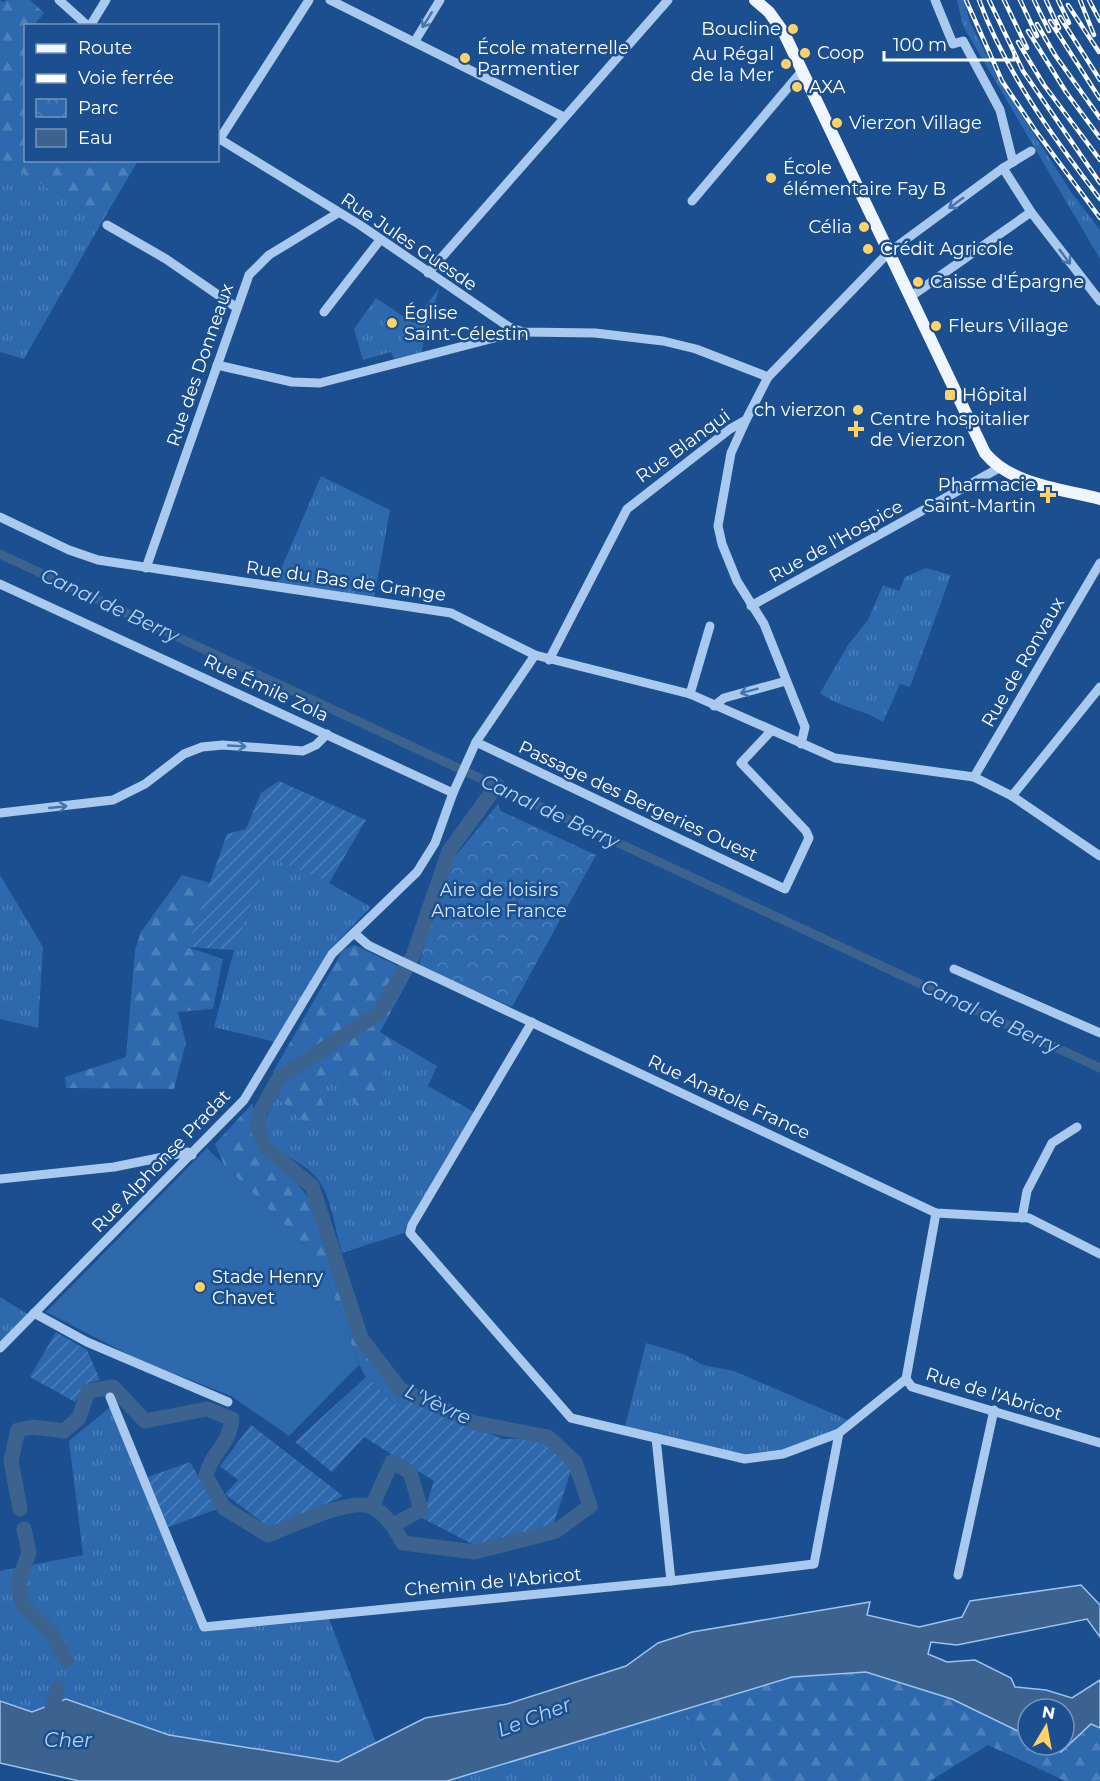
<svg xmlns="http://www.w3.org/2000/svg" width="1100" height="1781" font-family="Montserrat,sans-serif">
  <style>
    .grass { fill: url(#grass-tufts) }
    .forest { fill: url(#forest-firs) }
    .park { fill: url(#park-crowns) }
    .garden { fill: url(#garden-furrows) }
    .pitch { fill: #2e69ad }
    .water { fill: #3c6290; stroke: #9cc4f0; stroke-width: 1.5 }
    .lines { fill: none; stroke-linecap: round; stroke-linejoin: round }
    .canal { stroke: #3c6290; stroke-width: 9 }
    .river { stroke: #3c6290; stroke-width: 15 }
    .minor { stroke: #a9c9ee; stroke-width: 9 }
    .major { stroke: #f0f6ff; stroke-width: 12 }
    .rail-casing { stroke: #fff; stroke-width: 4.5 }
    .rail { stroke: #1b4f8f; stroke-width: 2; stroke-dasharray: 7; stroke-linecap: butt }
    .oneway { stroke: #4674ac }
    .poi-dot { fill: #ffd166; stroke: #1b4f8f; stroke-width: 2 }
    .labels { text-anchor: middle; stroke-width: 5; stroke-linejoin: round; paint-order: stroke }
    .poi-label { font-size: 18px; fill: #fff; stroke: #1b4f8f; text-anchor: start }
    .street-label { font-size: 18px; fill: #fff; stroke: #1b4f8f }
    .park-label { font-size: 18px; fill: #cfe3fa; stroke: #1b4f8f }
    .water-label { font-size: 20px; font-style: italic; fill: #b5d3f5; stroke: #1b4f8f }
  </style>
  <defs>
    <pattern id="grass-tufts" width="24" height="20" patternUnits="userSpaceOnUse" patternTransform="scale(1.5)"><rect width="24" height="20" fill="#2e69ad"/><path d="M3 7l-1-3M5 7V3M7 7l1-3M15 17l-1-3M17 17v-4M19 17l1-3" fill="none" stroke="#4d80b9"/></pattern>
    <pattern id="forest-firs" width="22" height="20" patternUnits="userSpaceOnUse" patternTransform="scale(1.5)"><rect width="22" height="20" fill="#2e69ad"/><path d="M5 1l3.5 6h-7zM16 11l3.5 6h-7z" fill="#4d80b9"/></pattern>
    <pattern id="park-crowns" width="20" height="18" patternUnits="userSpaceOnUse" patternTransform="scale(1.5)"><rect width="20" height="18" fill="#2e69ad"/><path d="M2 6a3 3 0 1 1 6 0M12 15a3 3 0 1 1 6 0" fill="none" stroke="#4d80b9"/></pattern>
    <pattern id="garden-furrows" width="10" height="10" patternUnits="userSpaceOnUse" patternTransform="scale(1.5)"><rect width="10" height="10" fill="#2e69ad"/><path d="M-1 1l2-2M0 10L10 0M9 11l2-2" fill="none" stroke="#4d80b9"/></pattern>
  </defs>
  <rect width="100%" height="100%" fill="#1b4f8f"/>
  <!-- grass -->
  <g class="grass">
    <polygon points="957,0 964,0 970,22 998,78 1071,192 1100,230 1100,259 963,26"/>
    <polygon points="0,160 103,220 24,359 0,352"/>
    <polygon points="439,288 421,353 394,359 391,352 363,360 354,329 376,298 413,323"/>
    <polygon points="321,476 390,510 374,598 275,583"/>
    <path d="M926,568L951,575L910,687L900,684L883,722C863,709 840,708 820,693L848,645L868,620L883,585L899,591L905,577Z"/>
    <polygon points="269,856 329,883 371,907 329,950 275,1042 214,1027 234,950"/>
    <polygon points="0,875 43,947 38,1028 0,1019"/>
    <path d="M398,1043L437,1066L428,1086L474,1112L404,1233L342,1253C336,1233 333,1209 324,1189C305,1148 239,1158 277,1097L308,1125L315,1081L334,1071L363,1116Z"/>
    <polygon points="0,1297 29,1315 0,1343"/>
    <polygon points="646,1343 683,1354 703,1365 734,1371 850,1421 841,1430 783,1452 745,1457 624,1430"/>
    <polygon points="115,1403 204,1625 326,1611 377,1745 338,1762 169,1735 67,1699 32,1712 0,1701 0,1571 83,1555 69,1441"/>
    <polygon points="685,1708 716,1781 447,1781"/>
  </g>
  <!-- forest -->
  <g class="forest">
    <polygon points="0,0 3,2 6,0 30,0 44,13 34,25 26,26 26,160 138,161 103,220 0,160"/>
    <polygon points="182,875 210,883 187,947 223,959 213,1009 178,1012 186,1043 174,1089 66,1088 65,1077 126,1057 135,950 141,932"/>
    <polygon points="355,945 412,973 380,1032 398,1043 363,1117 334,1071 315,1081 328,1117 308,1125 277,1097 273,1072 343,950"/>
    <polygon points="252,1104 262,1146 292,1176 312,1203 359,1343 388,1383 409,1400 400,1409 366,1377 359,1365 321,1261 224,1165 215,1144"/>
    <polygon points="866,1672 952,1699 1028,1736 1028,1745 1047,1745 1061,1752 1091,1724 1100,1728 1100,1781 1065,1781 988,1745 930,1781 716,1781 685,1708 792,1677"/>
  </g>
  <!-- park -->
  <polygon class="park" points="498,804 501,811 596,855 512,1007 419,966 443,871"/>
  <!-- garden -->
  <g class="garden">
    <polygon points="279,781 366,820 329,883 269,856 234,950 187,947 227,834 246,829 261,793"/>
    <polygon points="56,1332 87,1350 100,1380 88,1383 75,1402 30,1377"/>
    <polygon points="366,1377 400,1409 409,1400 503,1439 539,1439 572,1467 553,1526 480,1548 422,1518 434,1481 364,1437 332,1472 295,1442"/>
    <polygon points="251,1425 343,1496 271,1529 225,1494 238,1480 220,1466"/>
    <polygon points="190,1462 217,1509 168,1527 148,1477"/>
  </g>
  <!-- pitch -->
  <polygon class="pitch" points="207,1148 321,1261 359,1365 289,1436 231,1396 137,1359 46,1312"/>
  <!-- water -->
  <polygon class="water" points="1081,1585 1100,1605 1100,1637 1087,1619 957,1645 931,1642 928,1654 947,1662 975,1660 1011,1678 1015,1687 1046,1690 1072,1698 1100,1680 1100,1728 1091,1724 1061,1752 1047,1745 1064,1745 1064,1709 1028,1709 1028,1736 952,1699 866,1672 792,1677 447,1781 79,1781 0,1763 0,1701 32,1712 66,1699 169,1735 338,1762 425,1718 507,1704 626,1666 658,1643 692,1632 870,1602 867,1615 919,1627 962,1617 970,1601"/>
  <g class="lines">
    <!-- canal -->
    <polyline class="canal" points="0,554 1100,1068"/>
    <!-- river -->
    <g class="river">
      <polyline points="372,1506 392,1462 410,1472 421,1510 393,1525"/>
      <path d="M20,1509L11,1461L18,1430L33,1427L64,1431L79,1418L88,1391L113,1387L145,1421L207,1409L232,1419C229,1447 211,1452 206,1476L224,1508L268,1535C293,1526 346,1499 369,1506C385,1511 396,1530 403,1543L475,1552L556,1531L590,1506L575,1462L548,1437L475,1423L400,1389L361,1338L312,1186L265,1147L258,1127L260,1112L279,1078L379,1013L413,956L449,851L497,785"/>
      <polyline points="24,1529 29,1552 18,1584 23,1606 53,1635 66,1660"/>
      <polyline points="48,1722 58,1688"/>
    </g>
    <!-- minor -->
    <g class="minor">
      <polyline points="59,0 88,26"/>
      <polyline points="330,0 564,117"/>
      <polyline points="935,0 953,44 963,41 1000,110 1013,162"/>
      <polyline points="90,26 106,0"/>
      <polyline points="415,41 440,0"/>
      <polyline points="218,138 360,225 509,327 523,332 595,333 663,341 696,349 768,377"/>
      <polyline points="219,140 309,0"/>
      <polyline points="1003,168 1031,212 1100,301"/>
      <polyline points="692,201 802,71"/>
      <polyline points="107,225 166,259 237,308"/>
      <polyline points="428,273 668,0"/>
      <polyline points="910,297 1031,212"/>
      <polyline points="324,312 380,240"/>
      <polyline points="217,365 292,382 320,383 502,336 509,327"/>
      <polyline points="746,420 731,453 718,526 722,544 737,581 764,624 805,727 801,744"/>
      <polyline points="0,517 69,550 98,560 451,613 535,655 690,694 835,758 974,777 1012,796 1100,856"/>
      <polyline points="146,568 249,275 269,255 338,213"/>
      <polyline points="0,584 453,793"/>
      <polyline points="751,606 999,468"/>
      <polyline points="549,660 627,509 730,429 746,420 768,377 889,252 1003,168 1031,151"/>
      <polyline points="690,694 710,626"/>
      <polyline points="714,706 724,698 786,681"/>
      <polyline points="476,742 785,889 809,838 806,831 741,763 771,731"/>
      <polyline points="974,777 1100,563"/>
      <polyline points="1012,796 1100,687"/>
      <polyline points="0,813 113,800 145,784 184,754 202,747 223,745 303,751 316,745 327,734"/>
      <polyline points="354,933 368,945 399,960 936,1213 1029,1218 1100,1254"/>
      <polyline points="954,969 1100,1033"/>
      <polyline points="532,1022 412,1225 410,1233 571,1418 745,1459 783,1454 839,1433"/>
      <polyline points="0,1179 114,1167 188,1152 192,1155"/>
      <polyline points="936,1213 906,1379 912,1387 1100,1443"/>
      <polyline points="1022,1218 1027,1191 1052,1143 1077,1127"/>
      <polyline points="34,1313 87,1342 228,1402"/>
      <polyline points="0,1348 244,1100 332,954 417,872 435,843 453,793 476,742 535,655"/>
      <polyline points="110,1397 204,1627 671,1581 814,1564 839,1433 906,1379"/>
      <polyline points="656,1438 671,1581"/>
      <polyline points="958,1575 994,1410"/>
    </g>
    <!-- major -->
    <path class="major" d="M755,0L769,12L784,33L985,453C1011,485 1062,489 1100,499"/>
    <defs>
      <g id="rail">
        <polyline points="966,0 1002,81 1035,130 1100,218"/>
        <path d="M979,0C1006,73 1053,137 1100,199"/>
        <polyline points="989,0 1023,71 1100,183"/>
        <polyline points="1004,0 1027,48"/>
        <polyline points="1020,0 1037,36"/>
        <polyline points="1034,0 1049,31"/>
        <polyline points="1046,0 1059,28"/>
        <polyline points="1058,0 1069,23"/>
        <polyline points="1080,0 1094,35"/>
        <polyline points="1089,0 1100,21"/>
        <polyline points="1068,5 1099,52"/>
        <polyline points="1060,17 1100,80"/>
        <polyline points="1050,21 1100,99"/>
        <polyline points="1037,24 1055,55 1100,118"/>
        <polyline points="1028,31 1066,92 1100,138"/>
        <polyline points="1018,42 1044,85 1100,160"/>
      </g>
    </defs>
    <!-- rail casing -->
    <use href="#rail" class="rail-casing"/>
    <!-- rail -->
    <use href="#rail" class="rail"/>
  </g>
  <!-- one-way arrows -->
  <defs><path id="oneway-shaft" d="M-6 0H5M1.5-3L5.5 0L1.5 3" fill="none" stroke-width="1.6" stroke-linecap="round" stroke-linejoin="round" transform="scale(1.5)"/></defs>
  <g class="oneway">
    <use href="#oneway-shaft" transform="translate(427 20) rotate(122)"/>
    <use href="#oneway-shaft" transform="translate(956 203) rotate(144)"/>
    <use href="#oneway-shaft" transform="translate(1065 257) rotate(53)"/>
    <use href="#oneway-shaft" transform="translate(749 691) rotate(165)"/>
    <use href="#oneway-shaft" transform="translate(237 746) rotate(3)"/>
    <use href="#oneway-shaft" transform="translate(58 807) rotate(-6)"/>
  </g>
  <!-- markers -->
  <g class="poi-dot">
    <circle cx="793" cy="29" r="6"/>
    <circle cx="805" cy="53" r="6"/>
    <circle cx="465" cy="58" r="6"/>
    <circle cx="786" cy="64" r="6"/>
    <circle cx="797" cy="87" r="6"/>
    <circle cx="837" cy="123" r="6"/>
    <circle cx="771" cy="178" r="6"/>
    <circle cx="864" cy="227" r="6"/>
    <circle cx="868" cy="249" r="6"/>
    <circle cx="918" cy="282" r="6"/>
    <circle cx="392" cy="323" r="6"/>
    <circle cx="936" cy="326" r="6"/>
    <rect x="944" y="389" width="12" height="12" rx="3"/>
    <circle cx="858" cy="410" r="6"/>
    <path d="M853 420h6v6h6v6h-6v6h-6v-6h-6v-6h6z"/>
    <path d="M1045 486h6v6h6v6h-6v6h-6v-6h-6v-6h6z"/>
    <circle cx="200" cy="1287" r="6"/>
  </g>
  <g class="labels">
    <!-- poi labels -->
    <g class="poi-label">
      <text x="781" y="35" text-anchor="end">Boucline</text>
      <text x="477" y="54">École maternelle<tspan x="477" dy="21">Parmentier</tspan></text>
      <text x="817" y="59">Coop</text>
      <text x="774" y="60" text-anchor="end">Au Régal<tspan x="774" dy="21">de la Mer</tspan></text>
      <text x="809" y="93">AXA</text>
      <text x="849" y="129">Vierzon Village</text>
      <text x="783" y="174">École<tspan x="783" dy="21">élémentaire Fay B</tspan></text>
      <text x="852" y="233" text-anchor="end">Célia</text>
      <text x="880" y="255">Crédit Agricole</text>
      <text x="930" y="288">Caisse d'Épargne</text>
      <text x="404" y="319">Église<tspan x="404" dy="21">Saint-Célestin</tspan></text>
      <text x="948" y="332">Fleurs Village</text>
      <text x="962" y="401">Hôpital</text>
      <text x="846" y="416" text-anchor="end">ch vierzon</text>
      <text x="870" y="425">Centre hospitalier<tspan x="870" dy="21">de Vierzon</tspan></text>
      <text x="1036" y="491" text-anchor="end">Pharmacie<tspan x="1036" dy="21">Saint-Martin</tspan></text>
      <text x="212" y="1283">Stade Henry<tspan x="212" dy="21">Chavet</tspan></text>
    </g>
    <!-- street labels -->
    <g class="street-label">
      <text transform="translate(409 242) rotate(34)" y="6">Rue Jules Guesde</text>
      <text transform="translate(200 365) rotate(-71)" y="6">Rue des Donneaux</text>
      <text transform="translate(683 446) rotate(-36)" y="6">Rue Blanqui</text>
      <text transform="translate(836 541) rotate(-29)" y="6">Rue de l'Hospice</text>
      <text transform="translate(346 581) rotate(8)" y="6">Rue du Bas de Grange</text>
      <text transform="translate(1023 662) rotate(-60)" y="6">Rue de Ronvaux</text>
      <text transform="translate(266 688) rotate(25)" y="6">Rue Émile Zola</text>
      <text transform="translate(638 801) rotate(25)" y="6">Passage des Bergeries Ouest</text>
      <text transform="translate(729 1097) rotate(25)" y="6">Rue Anatole France</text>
      <text transform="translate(161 1161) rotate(-46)" y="6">Rue Alphonse Pradat</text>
      <text transform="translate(994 1394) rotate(17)" y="6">Rue de l'Abricot</text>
      <text transform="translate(493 1582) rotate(-5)" y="6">Chemin de l'Abricot</text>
    </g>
    <!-- park labels -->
    <g class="park-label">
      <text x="499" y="896">Aire de loisirs<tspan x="499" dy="21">Anatole France</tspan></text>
    </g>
    <!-- water labels -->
    <g class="water-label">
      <text transform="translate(110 605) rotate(25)" y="7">Canal de Berry</text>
      <text transform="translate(550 811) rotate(25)" y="7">Canal de Berry</text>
      <text transform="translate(990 1016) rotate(25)" y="7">Canal de Berry</text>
      <text transform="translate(438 1404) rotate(25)" y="7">L'Yèvre</text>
      <text transform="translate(534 1717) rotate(-21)" y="7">Le Cher</text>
      <text x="68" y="1747">Cher</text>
    </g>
  </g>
  <!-- legend -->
  <rect x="24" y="24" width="195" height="138" fill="#1b4f8f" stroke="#7695bc" stroke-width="1.5"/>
  <rect x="36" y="44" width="30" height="9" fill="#f0f6ff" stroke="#7695bc" stroke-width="1.5"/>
  <text x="78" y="54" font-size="18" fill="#ffffff">Route</text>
  <rect x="36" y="74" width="30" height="9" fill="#ffffff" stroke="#7695bc" stroke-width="1.5"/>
  <text x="78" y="84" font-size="18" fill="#ffffff">Voie ferrée</text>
  <rect x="36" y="99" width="30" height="18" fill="url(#park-crowns)" stroke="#7695bc" stroke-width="1.5"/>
  <text x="78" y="114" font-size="18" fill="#ffffff">Parc</text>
  <rect x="36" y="129" width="30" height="18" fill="#3c6290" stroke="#7695bc" stroke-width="1.5"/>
  <text x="78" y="144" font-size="18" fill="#ffffff">Eau</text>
  <!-- north arrow -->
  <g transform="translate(1046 1727) rotate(10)"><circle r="28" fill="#1b4f8f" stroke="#7695bc" stroke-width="1.5"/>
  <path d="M0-4.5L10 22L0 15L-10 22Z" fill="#ffd166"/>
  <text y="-9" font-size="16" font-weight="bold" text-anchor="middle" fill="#ffffff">N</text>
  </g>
  <!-- scale -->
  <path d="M884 51v9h130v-9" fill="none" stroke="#ffffff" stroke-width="3"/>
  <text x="893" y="51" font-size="18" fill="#ffffff" stroke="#1b4f8f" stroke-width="4.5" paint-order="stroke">100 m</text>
</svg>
